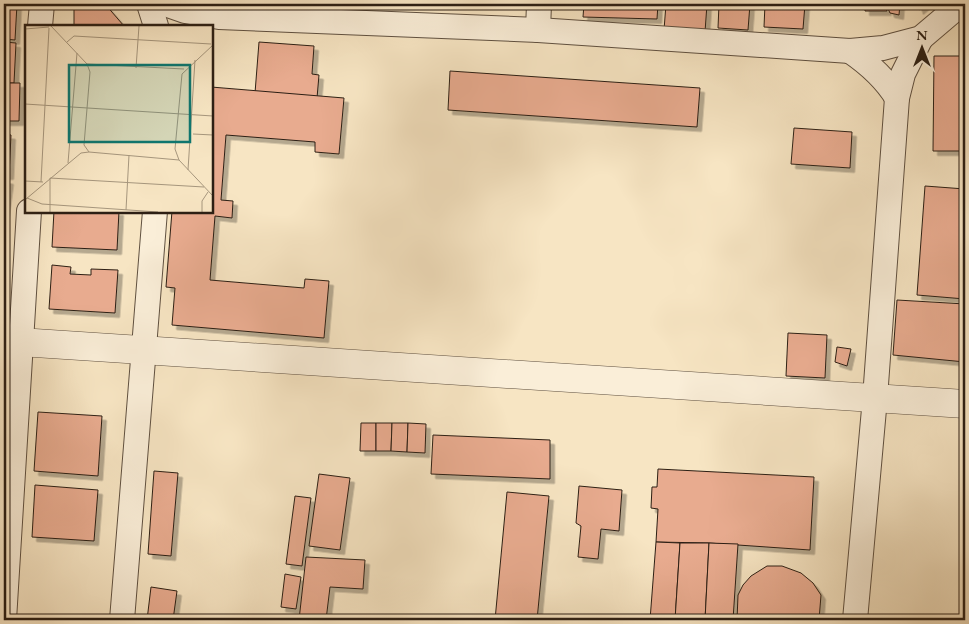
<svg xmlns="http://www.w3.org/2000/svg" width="969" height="624" font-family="'EB Garamond',serif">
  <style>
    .building { fill: #e8ab8f; stroke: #2c1f14; filter: url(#shadow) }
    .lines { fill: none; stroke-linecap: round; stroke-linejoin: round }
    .minor-casing { stroke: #5f5040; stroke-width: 26 }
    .tertiary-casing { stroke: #5f5040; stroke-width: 29 }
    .minor { stroke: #faeed8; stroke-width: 24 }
    .tertiary { stroke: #faeed8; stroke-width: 28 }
    .inset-road { fill: none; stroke: #a6967d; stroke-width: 1 }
    .view { fill: #0f766e; fill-opacity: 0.15; stroke: #0f766e; stroke-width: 2.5 }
    .inset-edge { fill: none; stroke: #2c1f14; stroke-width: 2.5 }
  </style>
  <defs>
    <filter id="shadow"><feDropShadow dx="4.5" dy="4.5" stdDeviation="0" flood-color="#0004"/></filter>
  </defs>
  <rect width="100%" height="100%" fill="#f7e5c3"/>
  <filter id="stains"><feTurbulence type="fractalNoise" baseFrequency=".004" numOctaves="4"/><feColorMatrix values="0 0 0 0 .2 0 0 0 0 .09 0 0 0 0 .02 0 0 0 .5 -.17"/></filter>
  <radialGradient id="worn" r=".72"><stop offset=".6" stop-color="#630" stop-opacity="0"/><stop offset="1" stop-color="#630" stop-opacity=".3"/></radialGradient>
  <!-- building -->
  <g class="building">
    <polygon points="4,4 17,4 15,40 4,39"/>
    <polygon points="74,4 105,4 124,26 74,26"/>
    <polygon points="584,4 658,4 657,19 583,17"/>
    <polygon points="666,4 707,4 705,32 664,30"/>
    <polygon points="719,4 750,4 748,30 718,28"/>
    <polygon points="765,4 805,4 803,29 764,27"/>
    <polygon points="865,4 885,4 887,11 865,11"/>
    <polygon points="886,4 900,4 899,15 890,13"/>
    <polygon points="917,4 926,4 919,10"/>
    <polygon points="4,42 16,43 14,83 4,83"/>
    <polygon points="259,42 314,46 312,74 319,75 317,98 255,93"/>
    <polygon points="934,56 965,56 965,151 933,151"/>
    <polygon points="450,71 700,88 697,127 448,110"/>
    <polygon points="4,83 20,83 19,121 4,121"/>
    <polygon points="211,87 344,98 339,154 315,152 315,142 226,135 221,200 233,201 232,218 215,216 210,280 304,288 305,279 329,281 324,338 172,325 175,288 166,287 172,211 211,211"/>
    <polygon points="794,128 852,132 850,168 791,164"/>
    <polygon points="4,134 11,135 9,175 4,175"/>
    <polygon points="4,179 9,180 4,217"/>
    <polygon points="925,186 965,189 965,299 917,295"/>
    <polygon points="54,211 119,211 117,250 52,247"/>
    <polygon points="52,265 71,267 70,274 91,275 91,269 118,270 115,313 49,309"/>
    <polygon points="897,300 965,304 965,362 893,355"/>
    <polygon points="788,333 827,335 825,378 786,376"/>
    <polygon points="837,347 851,349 847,366 835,362"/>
    <polygon points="38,412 102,416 98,476 34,471"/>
    <polygon points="361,423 376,423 376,451 360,451"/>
    <polygon points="376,423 392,423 391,451 376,451"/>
    <polygon points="392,423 408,423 407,452 391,451"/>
    <polygon points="408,423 426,424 425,453 407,452"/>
    <polygon points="433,435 550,440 550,479 431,474"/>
    <polygon points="658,469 814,477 810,550 709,543 656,542 658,509 651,508 652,487 657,487"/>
    <polygon points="154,471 178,473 171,556 148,554"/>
    <polygon points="319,474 350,478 340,550 309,546"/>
    <polygon points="35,485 98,490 94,541 32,537"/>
    <polygon points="579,486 622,490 619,531 601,529 598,559 578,557 581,526 576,523"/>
    <polygon points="507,492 549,496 537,620 495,620"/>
    <polygon points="295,496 311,498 302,566 286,564"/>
    <polygon points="656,542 680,543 675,620 650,620"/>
    <polygon points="680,543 709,543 705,620 675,620"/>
    <polygon points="709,543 738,544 733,620 705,620"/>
    <polygon points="306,557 365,560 363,589 330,587 326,620 299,620"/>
    <polygon points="767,566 782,566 801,573 813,583 821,595 819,620 737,620 738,595 743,585 751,576"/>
    <polygon points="285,574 301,577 296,609 281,607"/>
    <polygon points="151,587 177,591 173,620 147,620"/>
  </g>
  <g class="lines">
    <defs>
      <g id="minor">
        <polyline points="149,4 156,26"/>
        <polyline points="165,4 185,11 219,17 538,30 850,51 883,48 921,38 961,4"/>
        <polyline points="40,26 42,4"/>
        <polyline points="538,30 539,4"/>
        <path d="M850,51C869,64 885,78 897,98"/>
        <polyline points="4,620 29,211"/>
        <polyline points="122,620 155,211"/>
        <polyline points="855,620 875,398 897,98 903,74 921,38"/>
      </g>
      <polyline id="tertiary" points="4,341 965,404"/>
    </defs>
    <!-- minor casing -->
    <use href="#minor" class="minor-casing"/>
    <!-- tertiary casing -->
    <use href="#tertiary" class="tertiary-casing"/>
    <!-- minor -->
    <use href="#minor" class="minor"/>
    <!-- tertiary -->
    <use href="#tertiary" class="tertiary"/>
  </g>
  <!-- overview -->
  <g transform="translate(25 25)">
    <rect width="188" height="188" fill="#f7e5c3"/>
    <path class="inset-road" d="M26,1L62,39L65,47L59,120L64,127L154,135M0,4L24,2M42,17L49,11L186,19M188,20L157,49L150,124L154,135L188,171M62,39L159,44M111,43L114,1M0,79L188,91M168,109L188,110M43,138L52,28M163,145L170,35M0,156L18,157M16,157L24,3M2,173L17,179L133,187M1,174L56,128L64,127M101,185L104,130M25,187V153L179,162M177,187V176L183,167"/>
    <path class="view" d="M44,40H165V117H44Z"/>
    <rect width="188" height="188" class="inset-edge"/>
  </g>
  <!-- margin -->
  <rect width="969" height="624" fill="none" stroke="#f7e5c3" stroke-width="20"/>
  <rect x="5" y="5" width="959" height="614" fill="none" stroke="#2c1f14" stroke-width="2.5"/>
  <rect x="10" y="10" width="949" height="604" fill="none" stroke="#2c1f14"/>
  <!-- north arrow -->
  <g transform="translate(922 48)" stroke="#faeed8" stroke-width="4" paint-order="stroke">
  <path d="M0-4L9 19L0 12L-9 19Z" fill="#2c1f14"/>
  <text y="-8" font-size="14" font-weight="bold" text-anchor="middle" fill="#2c1f14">N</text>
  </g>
  <rect width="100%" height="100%" filter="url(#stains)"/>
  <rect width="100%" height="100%" fill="url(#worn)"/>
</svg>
